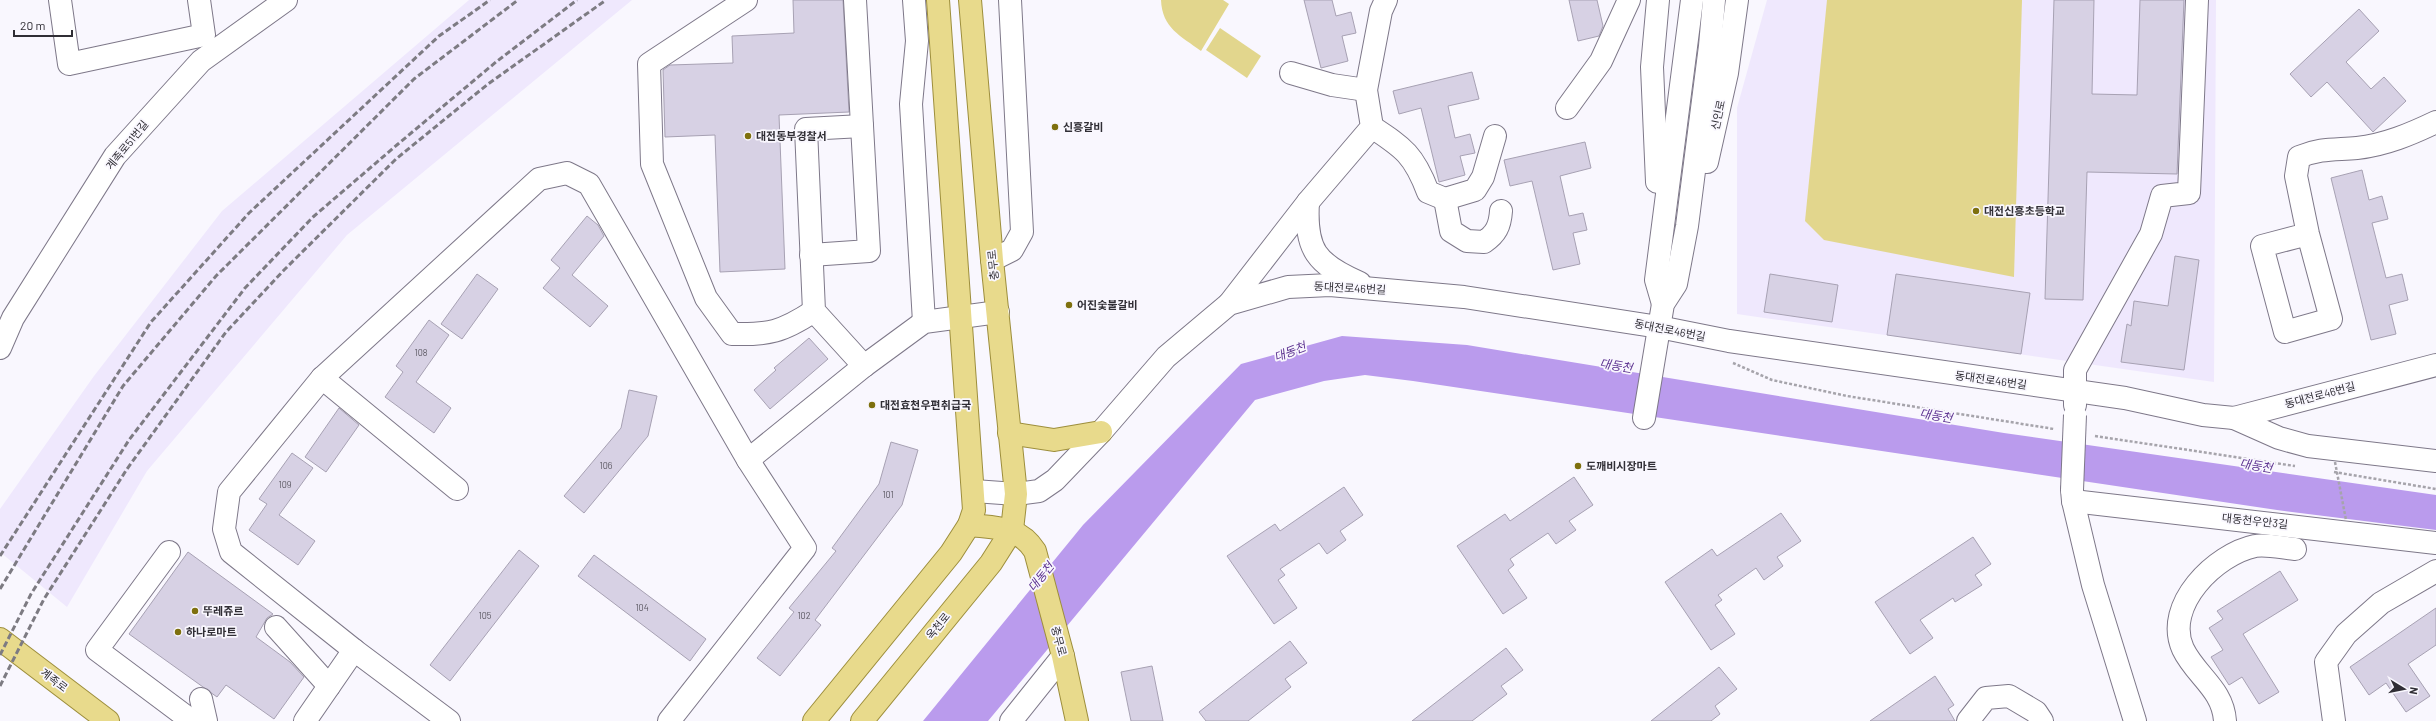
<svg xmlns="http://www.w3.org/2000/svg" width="2436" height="721" font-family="Barlow,'Noto Sans KR',sans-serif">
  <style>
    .built { fill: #efe8fd }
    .green { fill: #e2d68d }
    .water { fill: #ba9bed }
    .building { fill: #d7d1e4; stroke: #a7a1b3 }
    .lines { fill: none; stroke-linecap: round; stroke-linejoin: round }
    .minor-casing { stroke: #7e7889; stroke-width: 24 }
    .major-casing { stroke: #9d8e3c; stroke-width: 24 }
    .path { stroke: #a6a4ab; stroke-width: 2.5; stroke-dasharray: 3 2; stroke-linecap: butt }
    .minor { stroke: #fff; stroke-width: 22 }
    .major { stroke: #e8da8c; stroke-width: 22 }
    .rail { stroke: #7d7b82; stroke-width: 3; stroke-dasharray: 6 3; stroke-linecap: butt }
    .minor-bridge-casing { stroke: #7e7889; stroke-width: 24; stroke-linecap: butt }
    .path-bridge { stroke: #a6a4ab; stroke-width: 2.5; stroke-dasharray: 3 2; stroke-linecap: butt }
    .minor-bridge { stroke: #fff; stroke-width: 22 }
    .poi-dot { fill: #7e700e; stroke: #f9f7fe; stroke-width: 1.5 }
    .labels { text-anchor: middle; stroke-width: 3.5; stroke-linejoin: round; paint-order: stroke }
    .number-label { font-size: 9px; fill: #5a5761 }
    .street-label { font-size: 11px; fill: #302e35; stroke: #f9f7fe }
    .poi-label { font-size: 11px; font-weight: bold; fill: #302e35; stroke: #f9f7fe; text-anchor: start }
    .water-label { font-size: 12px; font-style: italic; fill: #5d3391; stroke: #f9f7fe }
  </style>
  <rect width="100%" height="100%" fill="#f9f7fe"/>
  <!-- built -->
  <g class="built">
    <polygon points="469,0 632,0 347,235 147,471 67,607 0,552 0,509 94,376 222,211"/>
    <polygon points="1767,0 2216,0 2214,382 1737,314 1737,108"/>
  </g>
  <!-- green -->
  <g class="green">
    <path d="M1161,0H1223L1229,4L1201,51C1181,36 1162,28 1161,0Z"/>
    <polygon points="1827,0 2022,0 2014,277 1824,240 1805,221"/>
    <polygon points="1220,28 1261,56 1247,78 1206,50"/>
  </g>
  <!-- water -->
  <polygon class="water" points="1342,336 1467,345 2004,433 2436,495 2436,530 2277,510 1413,381 1365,375 1324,381 1255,400 988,721 923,721 1083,525 1241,364"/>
  <!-- building -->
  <g class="building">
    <polygon points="793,0 843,0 849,112 779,115 785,269 720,272 715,135 665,137 663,70 670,65 733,63 732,36 794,33"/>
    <polygon points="1304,0 1332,0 1336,16 1351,12 1356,33 1342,36 1348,61 1321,68"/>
    <polygon points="1569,0 1597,0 1603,26 1599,36 1578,41"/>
    <polygon points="2054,0 2094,0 2092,94 2137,95 2140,0 2184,0 2177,174 2087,172 2083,300 2045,299"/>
    <polygon points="2359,9 2379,31 2346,62 2371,89 2384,77 2406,101 2373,132 2327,82 2311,97 2290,74"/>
    <polygon points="1472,72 1479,99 1448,106 1455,138 1470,134 1475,153 1460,156 1465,175 1439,182 1421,108 1399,114 1393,91"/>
    <polygon points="1585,142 1591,168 1560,176 1569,216 1583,213 1587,230 1573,233 1580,264 1553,270 1532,181 1510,186 1504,160"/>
    <polygon points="2362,170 2369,200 2382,196 2388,219 2372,223 2386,278 2402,274 2408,300 2389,305 2396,334 2371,340 2331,178"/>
    <polygon points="587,216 598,225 604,236 572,275 608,306 590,327 543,288 560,268 551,260"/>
    <polygon points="2175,256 2199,260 2184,370 2121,362 2127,324 2131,326 2134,301 2168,306"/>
    <polygon points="477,274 498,289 462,339 441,324"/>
    <polygon points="1770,274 1838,285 1832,322 1764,312"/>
    <polygon points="1896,274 2030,293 2021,354 1887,335"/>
    <polygon points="429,320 449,335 416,382 451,408 434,433 385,397 403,372 396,366"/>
    <polygon points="809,338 828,359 770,409 754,390 776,370 774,368"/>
    <polygon points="629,390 657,396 648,436 584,513 564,496 621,428"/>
    <polygon points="339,408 359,425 326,472 305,457"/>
    <polygon points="891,442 918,450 902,505 815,620 821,625 780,676 757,658 794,612 789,608 836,551 832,548 879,484"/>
    <polygon points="292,453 313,468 279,515 315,541 298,565 249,530 267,504 259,499"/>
    <polygon points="1574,477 1593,505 1569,521 1576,530 1556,544 1548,533 1510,559 1514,565 1508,570 1527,598 1503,614 1457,546 1505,514 1510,521"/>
    <polygon points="1344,487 1363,515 1340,531 1346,540 1327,554 1319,543 1280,569 1285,575 1278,580 1297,608 1274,624 1227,556 1275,524 1280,531"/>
    <polygon points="1781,513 1801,541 1777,557 1783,566 1764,580 1756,568 1718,595 1722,600 1715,605 1735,634 1711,650 1665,582 1712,549 1717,556"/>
    <polygon points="1973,537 1991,564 1975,575 1982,585 1955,602 1953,598 1920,620 1933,638 1910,654 1875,602"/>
    <polygon points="519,550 539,566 450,681 430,665"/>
    <polygon points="188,552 273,614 267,618 256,637 290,662 304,677 274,719 226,685 217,697 129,634"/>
    <polygon points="594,555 706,639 690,661 578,576"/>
    <polygon points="2280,571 2298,600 2243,634 2279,692 2259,704 2242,677 2229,685 2211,657 2223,650 2209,628 2223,619 2217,611"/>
    <polygon points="2436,608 2436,645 2408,664 2430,696 2406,712 2386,683 2369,695 2350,667"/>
    <polygon points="1290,641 1307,663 1285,679 1291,687 1248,721 1206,721 1199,712"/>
    <polygon points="1506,648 1523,670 1501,686 1507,694 1472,721 1412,721"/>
    <polygon points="1152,666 1163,721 1131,721 1121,672"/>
    <polygon points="1719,667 1737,689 1715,706 1720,714 1711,721 1651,721"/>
    <polygon points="1935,676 1954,705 1948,709 1955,721 1870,721"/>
  </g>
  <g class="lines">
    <defs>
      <g id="minor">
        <polyline points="60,0 69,64 204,35 199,0"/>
        <path d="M746,0L649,64L652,164L706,298L732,334C769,335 782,332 814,311"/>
        <polyline points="914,0 917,41 911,104 924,322"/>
        <polyline points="1291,73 1332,85 1366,90"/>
        <polyline points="1567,108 1601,61 1629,0"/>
        <polyline points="862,126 806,129 814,311 864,366"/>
        <path d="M1372,127C1404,148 1414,155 1428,192L1445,199L1475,190L1483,177L1495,136"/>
        <polyline points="1707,162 1727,73 1737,0"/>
        <polyline points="1657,182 1652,67 1658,0"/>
        <path d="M1445,199L1451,231L1467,241L1484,242C1496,234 1500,226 1501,211"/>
        <path d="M1308,202C1305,250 1316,264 1360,283"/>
        <path d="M2308,234L2262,246L2285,332L2331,319L2308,234L2296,176L2299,157C2321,148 2334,150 2357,148C2385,145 2411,134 2436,122"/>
        <polyline points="811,255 869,251 855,0"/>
        <polyline points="992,260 1012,250 1022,232 1010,0"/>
        <polyline points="1229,304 1308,202 1372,127 1366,90 1381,11 1386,0"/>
        <polyline points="1663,304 1656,280 1692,0"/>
        <polyline points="0,348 13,318 115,156 201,61 286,0"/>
        <polyline points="322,378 457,489"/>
        <polyline points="2075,405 2075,370 2151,234 2162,196 2189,193 2197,0"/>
        <polyline points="1644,418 1663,304 1676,284 1687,226 1710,46 1714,0"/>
        <polyline points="2234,418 2279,438 2308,446 2436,461"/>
        <polyline points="748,460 864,366 924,322 998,312"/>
        <polyline points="2072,490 2073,501 2093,585 2135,721"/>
        <polyline points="974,491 1016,494 1039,491 1055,480 1101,432 1166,357 1229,304 1288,287 1330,285 1464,297 1659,327 1729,341 2125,398 2203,415 2234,418 2436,365"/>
        <polyline points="2073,501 2436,543"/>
        <polyline points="169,552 97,650 192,721"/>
        <polyline points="276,627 329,686"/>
        <polyline points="201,699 206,721"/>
        <polyline points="305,721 354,650"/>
        <polyline points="449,721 354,650 231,552 224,529 229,492 322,378 539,179 567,173 589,184 748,460 805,548 669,721"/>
        <polyline points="1011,721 1063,656"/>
        <polyline points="1968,721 1986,698 2009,696 2036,712 2042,721"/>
        <path d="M2225,721C2223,689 2196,676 2183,649C2163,605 2216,554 2255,546C2267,544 2283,548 2295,549"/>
        <polyline points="2334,721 2326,662 2346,634 2381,603 2436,571"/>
      </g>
      <g id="major">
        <polyline points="1009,433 1054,440 1101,432"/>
        <path d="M969,525C997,528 1019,526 1035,551L1063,656L1077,721"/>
        <polyline points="0,639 108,721"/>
        <polyline points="814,721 951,553 969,525 974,510 938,0"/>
        <polyline points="862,721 991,563 1012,530 1016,494 992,260 970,0"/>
      </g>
    </defs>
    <!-- minor casing -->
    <use href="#minor" class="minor-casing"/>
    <!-- major casing -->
    <use href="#major" class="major-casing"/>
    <!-- path -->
    <g class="path">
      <polyline points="1733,363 1772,380 1847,396 2054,429"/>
      <polyline points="2095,436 2295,466"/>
      <polyline points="2334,472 2436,489"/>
    </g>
    <!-- minor -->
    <use href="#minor" class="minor"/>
    <!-- major -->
    <use href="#major" class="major"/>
    <!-- rail -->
    <g class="rail">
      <polyline points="0,556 151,322 249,213 439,36 490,0"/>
      <polyline points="0,589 123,386 216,276 414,79 518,0"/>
      <polyline points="0,655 31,594 129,440 245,288 313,217 398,144 496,62 577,0"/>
      <polyline points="0,686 44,599 127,469 226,332 284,270 396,159 488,84 606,0"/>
    </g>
    <defs>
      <polyline id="minor-bridge" points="2072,490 2075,415"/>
    </defs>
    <!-- minor-bridge casing -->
    <use href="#minor-bridge" class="minor-bridge-casing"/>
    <!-- path-bridge -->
    <polyline class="path-bridge" points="2335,462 2346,520"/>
    <!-- minor-bridge -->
    <use href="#minor-bridge" class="minor-bridge"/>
  </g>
  <!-- markers -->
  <g class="poi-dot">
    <circle cx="1055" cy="127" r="4"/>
    <circle cx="748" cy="136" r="4"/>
    <circle cx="1976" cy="211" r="4"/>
    <circle cx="1069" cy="305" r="4"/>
    <circle cx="872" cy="405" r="4"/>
    <circle cx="1578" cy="466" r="4"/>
    <circle cx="195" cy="611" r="4"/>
    <circle cx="178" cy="632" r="4"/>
  </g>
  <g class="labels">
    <!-- number labels -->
    <g class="number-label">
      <text x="421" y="356">108</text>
      <text x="606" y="469">106</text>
      <text x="285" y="488">109</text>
      <text x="888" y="498">101</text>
      <text x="642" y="611">104</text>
      <text x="485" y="619">105</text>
      <text x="804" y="619">102</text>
    </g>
    <!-- street labels -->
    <g class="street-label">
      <text transform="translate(1718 115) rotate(-78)" y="4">신인로</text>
      <text transform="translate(127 145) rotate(-51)" y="4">계족로51번길</text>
      <text transform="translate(993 265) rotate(-96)" y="4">충무로</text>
      <text transform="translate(1350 288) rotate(3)" y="4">동대전로46번길</text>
      <text transform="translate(1670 330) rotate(11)" y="4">동대전로46번길</text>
      <text transform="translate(1991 380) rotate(8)" y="4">동대전로46번길</text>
      <text transform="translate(2320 395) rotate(-15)" y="4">동대전로46번길</text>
      <text transform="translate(2255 521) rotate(6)" y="4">대동천우안3길</text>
      <text transform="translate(938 626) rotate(-51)" y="4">옥천로</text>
      <text transform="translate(1059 641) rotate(75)" y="4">충무로</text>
      <text transform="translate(54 680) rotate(37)" y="4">계족로</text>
    </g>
    <!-- poi labels -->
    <g class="poi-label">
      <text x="1063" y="131">신흥갈비</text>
      <text x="756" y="140">대전동부경찰서</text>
      <text x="1984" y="215">대전신흥초등학교</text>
      <text x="1077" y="309">어진숯불갈비</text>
      <text x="880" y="409">대전효천우편취급국</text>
      <text x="1586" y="470">도깨비시장마트</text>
      <text x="203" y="615">뚜레쥬르</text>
      <text x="186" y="636">하나로마트</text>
    </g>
    <!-- water labels -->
    <g class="water-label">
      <text transform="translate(1290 352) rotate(-21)" y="4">대동천</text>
      <text transform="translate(1616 366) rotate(9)" y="4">대동천</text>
      <text transform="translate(1936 416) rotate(9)" y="4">대동천</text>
      <text transform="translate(2256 466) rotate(9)" y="4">대동천</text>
      <text transform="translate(1041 577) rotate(-51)" y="4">대동천</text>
    </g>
  </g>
  <!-- north arrow -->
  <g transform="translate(2404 689) rotate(100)" stroke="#f9f7fe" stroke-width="3" paint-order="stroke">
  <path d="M0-3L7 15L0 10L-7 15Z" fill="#302e35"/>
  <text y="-6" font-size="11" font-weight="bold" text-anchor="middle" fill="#302e35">N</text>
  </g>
  <!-- scale -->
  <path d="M14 30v6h58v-6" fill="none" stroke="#302e35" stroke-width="2"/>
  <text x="20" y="30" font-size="12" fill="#302e35" stroke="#f9f7fe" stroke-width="3" paint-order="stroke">20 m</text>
</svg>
